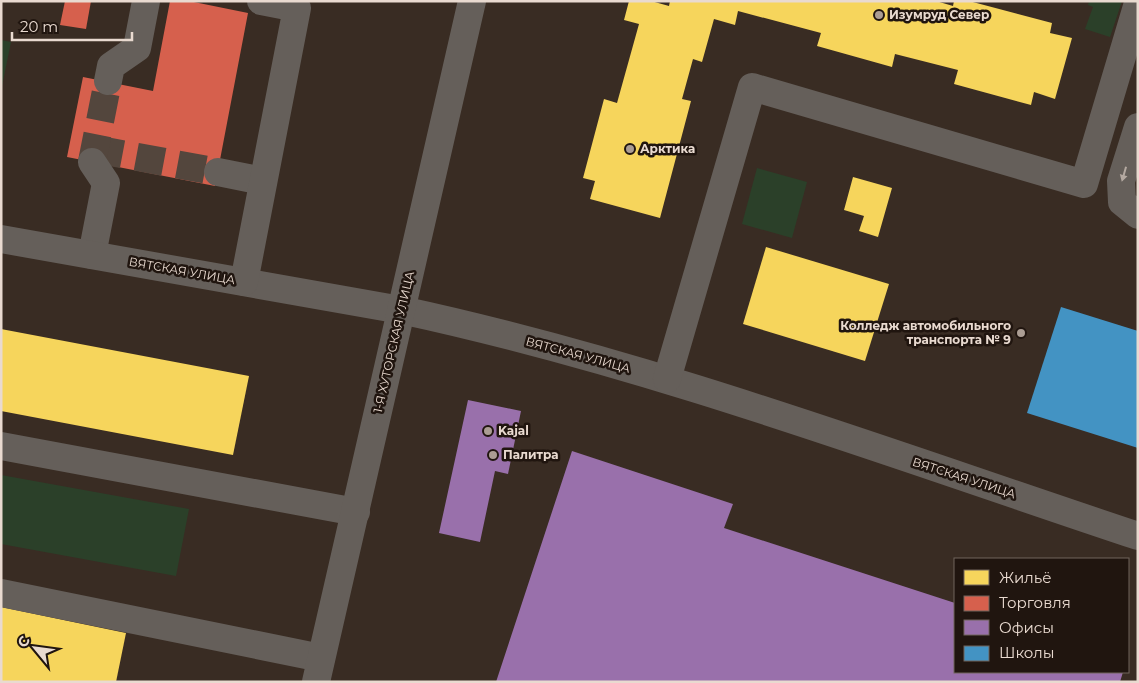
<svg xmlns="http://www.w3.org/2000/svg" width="1139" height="683" font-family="Montserrat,sans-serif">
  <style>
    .green { fill: #2b4029 }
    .homes { fill: #f6d55c }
    .shops { fill: #d6604d }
    .offices { fill: #9970ab }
    .schools { fill: #4393c3 }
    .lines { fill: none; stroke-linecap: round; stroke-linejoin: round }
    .minor-tunnel { stroke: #53463d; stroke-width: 28; stroke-dasharray: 28 14; stroke-linecap: butt }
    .minor { stroke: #655f5a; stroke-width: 28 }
    .oneway { fill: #b4a9a1 }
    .poi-dot { fill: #ab9d93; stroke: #20150f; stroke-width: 2 }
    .labels { text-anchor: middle; stroke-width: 5; stroke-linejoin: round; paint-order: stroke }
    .poi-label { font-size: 12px; font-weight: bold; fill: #e9dad0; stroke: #20150f; text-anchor: start }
    .street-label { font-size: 12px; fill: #e9dad0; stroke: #20150f }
  </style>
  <rect width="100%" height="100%" fill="#392c23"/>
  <!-- green -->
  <g class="green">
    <polygon points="1089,1 1122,1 1110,37 1085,29 1093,7 1088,5"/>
    <polygon points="1,40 11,42 1,91"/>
    <polygon points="757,168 807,182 792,238 742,224"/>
    <polygon points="1,475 189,509 176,576 1,544"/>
  </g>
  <!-- homes -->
  <g class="homes">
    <polygon points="629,1 651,1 669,6 670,1 936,1 953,6 954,1 969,1 1052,23 1050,33 1072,38 1055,99 1034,92 1031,105 954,84 958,70 895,54 892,67 817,46 821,33 738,11 735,25 714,19 702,62 693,59 682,99 691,101 660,218 590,199 595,181 583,178 604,99 617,103 639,24 624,20"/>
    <polygon points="853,177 892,188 878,237 859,231 864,216 844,210"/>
    <polygon points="766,247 889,284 865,361 743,324"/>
    <polygon points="1,329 249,376 233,455 1,411"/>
    <polygon points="1,607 126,633 116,682 1,682"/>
  </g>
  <!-- shops -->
  <g class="shops">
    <polygon points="65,1 91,1 86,29 60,25"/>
    <polygon points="170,1 189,1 248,13 215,186 67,157 83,77 153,91"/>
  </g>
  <!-- offices -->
  <g class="offices">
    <polygon points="468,400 521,411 508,474 495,471 480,542 439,533"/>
    <polygon points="572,451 733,504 724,528 955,603 955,672 1123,672 1120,682 496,682"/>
  </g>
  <!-- schools -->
  <polygon class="schools" points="1061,307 1138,331 1138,448 1027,413"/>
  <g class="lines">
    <!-- minor-tunnel -->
    <g class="minor-tunnel">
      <polyline points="95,149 218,172"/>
      <polyline points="92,162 108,81"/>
    </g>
    <!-- minor -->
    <g class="minor">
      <polyline points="108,81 111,66 137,48 146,1"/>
      <polyline points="1138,127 1121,181 1122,202 1138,215"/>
      <polyline points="92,162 106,183 92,255"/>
      <polyline points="218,172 263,181"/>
      <path d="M1,239L401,310C652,364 894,455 1138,536"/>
      <polyline points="244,282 297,8 261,1"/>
      <polyline points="667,379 752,87 1084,184 1138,3"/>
      <polyline points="1,446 356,512"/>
      <polyline points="1,593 321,658"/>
      <polyline points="316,682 472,1"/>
    </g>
  </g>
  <!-- one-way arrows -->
  <defs><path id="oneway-solid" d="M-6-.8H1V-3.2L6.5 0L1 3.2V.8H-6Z" transform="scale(1.25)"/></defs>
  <use class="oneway" href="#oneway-solid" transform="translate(1124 174) rotate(106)"/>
  <!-- markers -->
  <g class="poi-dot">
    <circle cx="879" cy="15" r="5"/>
    <circle cx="630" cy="149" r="5"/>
    <circle cx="1021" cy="333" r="5"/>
    <circle cx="488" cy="431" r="5"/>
    <circle cx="493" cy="455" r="5"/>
  </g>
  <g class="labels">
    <!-- poi labels -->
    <g class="poi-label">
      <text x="889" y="19">Изумруд Север</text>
      <text x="640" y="153">Арктика</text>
      <text x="1011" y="330" text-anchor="end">Колледж автомобильного<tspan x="1011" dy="14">транспорта № 9</tspan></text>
      <text x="498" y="435">Kajal</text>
      <text x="503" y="459">Палитра</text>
    </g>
    <!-- street labels -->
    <g class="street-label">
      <text transform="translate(182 271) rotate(10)" y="4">ВЯТСКАЯ УЛИЦА</text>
      <text transform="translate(394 342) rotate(-77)" y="4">1-Я ХУТОРСКАЯ УЛИЦА</text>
      <text transform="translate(578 355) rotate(15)" y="4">ВЯТСКАЯ УЛИЦА</text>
      <text transform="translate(964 478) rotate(18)" y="4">ВЯТСКАЯ УЛИЦА</text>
    </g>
  </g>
  <!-- border -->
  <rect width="1139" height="683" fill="none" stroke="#e9dad0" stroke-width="5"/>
  <!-- legend -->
  <rect x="954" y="558" width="175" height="115" fill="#20150f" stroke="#70645c"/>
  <rect x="964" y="570" width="25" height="15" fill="#f6d55c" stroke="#70645c"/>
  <text x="999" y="583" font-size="15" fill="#e9dad0">Жильё</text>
  <rect x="964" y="596" width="25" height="15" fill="#d6604d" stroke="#70645c"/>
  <text x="999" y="608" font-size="15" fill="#e9dad0">Торговля</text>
  <rect x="964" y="620" width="25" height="15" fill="#9970ab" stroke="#70645c"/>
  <text x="999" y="633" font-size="15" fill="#e9dad0">Офисы</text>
  <rect x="964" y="646" width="25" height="15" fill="#4393c3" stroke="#70645c"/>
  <text x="999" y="658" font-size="15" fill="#e9dad0">Школы</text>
  <!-- north arrow -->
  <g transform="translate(35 648) rotate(299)" stroke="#20150f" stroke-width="4" paint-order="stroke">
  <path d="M0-4L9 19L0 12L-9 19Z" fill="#e9dad0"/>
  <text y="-8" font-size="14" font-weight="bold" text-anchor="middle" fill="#e9dad0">С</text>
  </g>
  <!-- scale -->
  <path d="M12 32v8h120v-8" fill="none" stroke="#e9dad0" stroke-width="2.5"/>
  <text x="20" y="32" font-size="15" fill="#e9dad0" stroke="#20150f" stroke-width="4" paint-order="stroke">20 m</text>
</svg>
